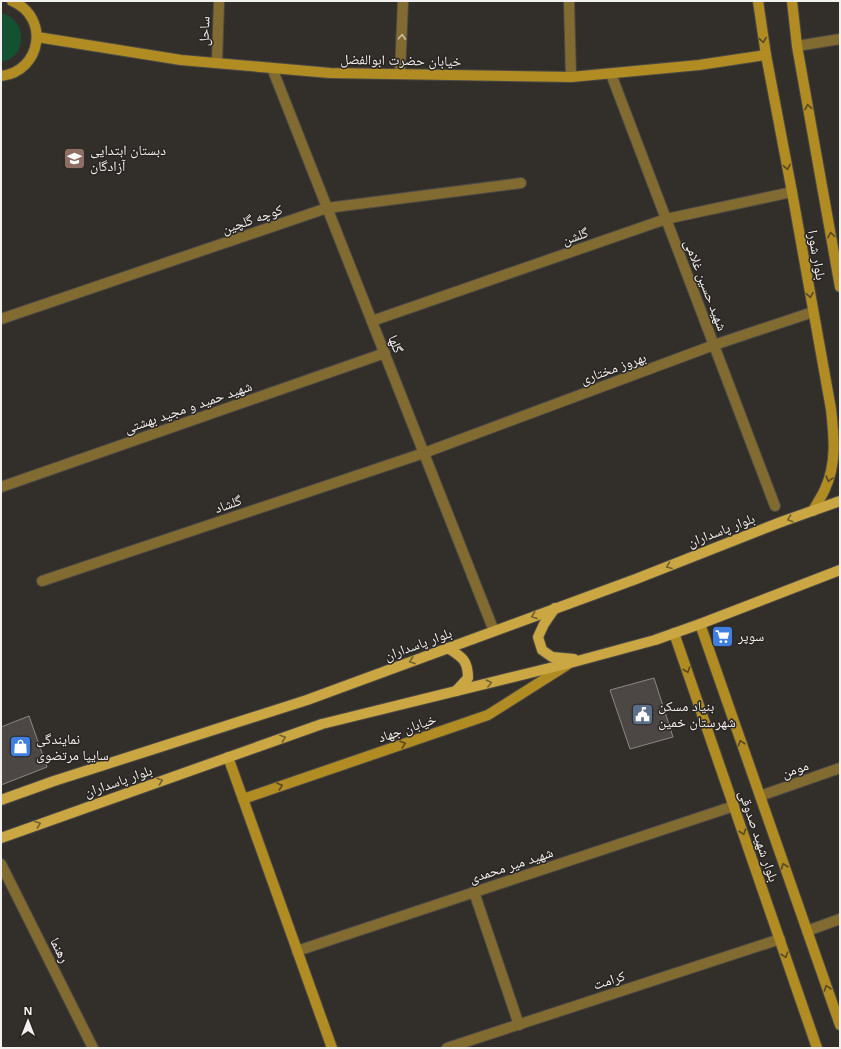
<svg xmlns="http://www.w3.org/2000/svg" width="841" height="1049" font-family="'Noto Sans','Noto Naskh Arabic',sans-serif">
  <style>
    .green { fill: #135132 }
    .building { fill: #4c4645; stroke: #8c8684 }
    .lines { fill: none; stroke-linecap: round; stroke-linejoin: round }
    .street-casing { stroke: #4d4a46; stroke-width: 12 }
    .secondary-casing { stroke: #4d4a46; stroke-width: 12 }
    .primary-casing { stroke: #4d4a46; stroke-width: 12 }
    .street { stroke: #826b31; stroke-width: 10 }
    .secondary { stroke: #b08c22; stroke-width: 10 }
    .primary { stroke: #cba744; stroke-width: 10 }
    .oneway { stroke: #c6bba3 }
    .oneway2 { stroke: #584922 }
    .oneway3 { stroke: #716031 }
    .labels { text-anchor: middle; stroke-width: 3; stroke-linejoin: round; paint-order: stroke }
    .street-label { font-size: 14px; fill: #f3f1ef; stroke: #282522 }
    .poi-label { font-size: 14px; fill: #f3f1ef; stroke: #282522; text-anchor: start }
  </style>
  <rect width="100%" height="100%" fill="#322f2b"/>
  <!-- green -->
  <path class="green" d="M1,13C28,19 28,58 1,62Z"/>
  <!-- building -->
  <g class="building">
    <polygon points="654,678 673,737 630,749 610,690"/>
    <polygon points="29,716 47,767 1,785 1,727"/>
  </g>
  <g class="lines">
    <defs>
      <g id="street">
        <polyline points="569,1 571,77"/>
        <polyline points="797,46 840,39"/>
        <polyline points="217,63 219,1"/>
        <polyline points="272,68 494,631"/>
        <polyline points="400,73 403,1"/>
        <polyline points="611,74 775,506"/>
        <polyline points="1,319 327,208 521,183"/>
        <polyline points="372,321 666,219 792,192"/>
        <polyline points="1,487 385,353"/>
        <polyline points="42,581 424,453 714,345 813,312"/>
        <polyline points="760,796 840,768"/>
        <polyline points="1,864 93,1048"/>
        <polyline points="474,892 519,1025"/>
        <polyline points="807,931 840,919"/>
        <polyline points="297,951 734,806"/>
        <polyline points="447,1048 780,939"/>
      </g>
      <g id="secondary">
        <path d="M758,1L766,55L792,192L831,409C834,436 837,463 825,489C822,496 817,503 813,511"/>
        <polyline points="792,1 797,46 840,287"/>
        <polyline points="37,37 181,60 330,73 571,77 699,65 766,55"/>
        <path d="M1,76C42,71 50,17 12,1"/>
        <polyline points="700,624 840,1025"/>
        <polyline points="674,633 817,1048"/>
        <polyline points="228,757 332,1048"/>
        <polyline points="243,799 488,715 567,665"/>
      </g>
      <g id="primary">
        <polyline points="555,608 544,624 538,637 542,650 552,657 574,659"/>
        <path d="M448,648C462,657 468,660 468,678L456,691"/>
        <polyline points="1,800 54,781 307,700 636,579 781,522 840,501"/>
        <polyline points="1,838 322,724 570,663 655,640 700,624 840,570"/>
      </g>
    </defs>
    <!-- street casing -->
    <use href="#street" class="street-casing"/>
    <!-- secondary casing -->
    <use href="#secondary" class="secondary-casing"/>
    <!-- primary casing -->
    <use href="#primary" class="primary-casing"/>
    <!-- street -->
    <use href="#street" class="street"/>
    <!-- secondary -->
    <use href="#secondary" class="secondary"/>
    <!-- primary -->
    <use href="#primary" class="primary"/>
  </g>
  <!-- one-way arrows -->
  <defs><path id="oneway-chevron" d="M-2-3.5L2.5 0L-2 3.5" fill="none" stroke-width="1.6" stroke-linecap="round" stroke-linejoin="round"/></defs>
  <use class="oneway" href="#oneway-chevron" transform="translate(402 37) rotate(-87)"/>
  <g class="oneway2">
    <use href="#oneway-chevron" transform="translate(763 40) rotate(81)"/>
    <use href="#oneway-chevron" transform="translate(808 107) rotate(-100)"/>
    <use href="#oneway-chevron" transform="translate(787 167) rotate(79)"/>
    <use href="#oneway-chevron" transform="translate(831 235) rotate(-100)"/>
    <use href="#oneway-chevron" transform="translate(810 295) rotate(80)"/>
    <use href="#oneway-chevron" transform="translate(829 479) rotate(106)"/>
    <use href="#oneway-chevron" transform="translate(687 670) rotate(71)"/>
    <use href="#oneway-chevron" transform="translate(741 743) rotate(-109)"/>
    <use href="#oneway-chevron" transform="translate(403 744) rotate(-19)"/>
    <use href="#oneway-chevron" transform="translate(280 786) rotate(-19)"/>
    <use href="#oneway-chevron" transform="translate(743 832) rotate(71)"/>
    <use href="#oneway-chevron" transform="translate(784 866) rotate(-109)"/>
    <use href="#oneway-chevron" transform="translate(785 955) rotate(71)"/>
    <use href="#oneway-chevron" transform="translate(827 988) rotate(-109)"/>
  </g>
  <g class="oneway3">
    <use href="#oneway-chevron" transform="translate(790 519) rotate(161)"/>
    <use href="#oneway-chevron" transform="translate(669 566) rotate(159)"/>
    <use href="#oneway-chevron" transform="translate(534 616) rotate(160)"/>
    <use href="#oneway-chevron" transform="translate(412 661) rotate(160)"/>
    <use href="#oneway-chevron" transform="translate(489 683) rotate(-14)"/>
    <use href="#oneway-chevron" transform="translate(283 738) rotate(-19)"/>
    <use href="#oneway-chevron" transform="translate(160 781) rotate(-19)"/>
    <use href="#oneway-chevron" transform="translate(38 824) rotate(-20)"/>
  </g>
  <!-- icons -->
  <defs>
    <symbol id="school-square" viewBox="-11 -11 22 22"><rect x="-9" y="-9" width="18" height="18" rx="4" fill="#8d6e63" stroke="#282522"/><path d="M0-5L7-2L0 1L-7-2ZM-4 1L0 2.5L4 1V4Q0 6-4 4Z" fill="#fff"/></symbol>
    <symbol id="supermarket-square" viewBox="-11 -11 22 22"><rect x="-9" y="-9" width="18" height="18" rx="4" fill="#3f7fe0" stroke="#282522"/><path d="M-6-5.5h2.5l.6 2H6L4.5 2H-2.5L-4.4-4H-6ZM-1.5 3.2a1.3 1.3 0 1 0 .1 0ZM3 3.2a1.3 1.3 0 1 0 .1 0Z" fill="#fff"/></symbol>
    <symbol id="civic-square" viewBox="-11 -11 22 22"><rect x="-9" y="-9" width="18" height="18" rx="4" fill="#5c6f8a" stroke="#282522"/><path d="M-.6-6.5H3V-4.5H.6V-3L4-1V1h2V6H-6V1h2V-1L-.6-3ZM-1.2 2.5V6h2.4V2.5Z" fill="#fff"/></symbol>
    <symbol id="shop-square" viewBox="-11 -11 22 22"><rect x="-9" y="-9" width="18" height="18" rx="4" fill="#3f7fe0" stroke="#282522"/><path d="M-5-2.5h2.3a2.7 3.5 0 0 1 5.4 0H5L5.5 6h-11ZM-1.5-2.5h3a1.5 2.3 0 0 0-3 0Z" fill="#fff"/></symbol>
  </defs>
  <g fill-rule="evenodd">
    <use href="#school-square" x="62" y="146" width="25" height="25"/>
    <use href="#supermarket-square" x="710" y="624" width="25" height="25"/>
    <use href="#civic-square" x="630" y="702" width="25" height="25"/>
    <use href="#shop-square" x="8" y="734" width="25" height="25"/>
  </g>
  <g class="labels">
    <!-- street labels -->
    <g class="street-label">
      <text transform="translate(204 31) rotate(-88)" y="5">ساحل</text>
      <text transform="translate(401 60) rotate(1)" y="5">خیابان حضرت ابوالفضل</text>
      <text transform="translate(252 219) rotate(-19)" y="5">کوچه گلچین</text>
      <text transform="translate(575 236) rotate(-19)" y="5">گلشن</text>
      <text transform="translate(817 255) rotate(80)" y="5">بلوار شورا</text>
      <text transform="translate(706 285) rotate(69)" y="5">شهید حسین غلامی</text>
      <text transform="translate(396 344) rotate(69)" y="5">گلها</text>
      <text transform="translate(613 368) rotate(-20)" y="5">بهروز مختاری</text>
      <text transform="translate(188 407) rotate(-19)" y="5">شهید حمید و مجید بهشتی</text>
      <text transform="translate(228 504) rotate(-19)" y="5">گلشاد</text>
      <text transform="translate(721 530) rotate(-21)" y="5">بلوار پاسداران</text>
      <text transform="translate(418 644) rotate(-20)" y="5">بلوار پاسداران</text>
      <text transform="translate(407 728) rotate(-19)" y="5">خیابان جهاد</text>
      <text transform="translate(795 769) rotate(-19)" y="5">مومن</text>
      <text transform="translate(118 781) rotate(-19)" y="5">بلوار پاسداران</text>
      <text transform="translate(759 836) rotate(71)" y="5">بلوار شهید صدوقی</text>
      <text transform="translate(511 865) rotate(-18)" y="5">شهید میر محمدی</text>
      <text transform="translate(60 950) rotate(63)" y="5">رهنما</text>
      <text transform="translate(609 980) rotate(-18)" y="5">کرامت</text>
    </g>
    <!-- poi labels -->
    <g class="poi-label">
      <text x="90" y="155">دبستان ابتدایی<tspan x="90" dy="16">آزادگان</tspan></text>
      <text x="738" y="641">سوپر</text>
      <text x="658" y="711">بنیاد مسکن<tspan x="658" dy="16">شهرستان خمین</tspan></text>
      <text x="36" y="744">نمایندگی<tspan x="36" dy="16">سایپا مرتضوی</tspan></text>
    </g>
  </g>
  <!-- border -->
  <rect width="841" height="1049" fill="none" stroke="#f3f1ef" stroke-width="4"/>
  <!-- north arrow -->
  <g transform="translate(28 1021)" stroke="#282522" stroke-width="3" paint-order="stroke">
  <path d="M0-3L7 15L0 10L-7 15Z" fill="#f3f1ef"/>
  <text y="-6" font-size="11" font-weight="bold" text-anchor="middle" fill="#f3f1ef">N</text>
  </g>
</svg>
